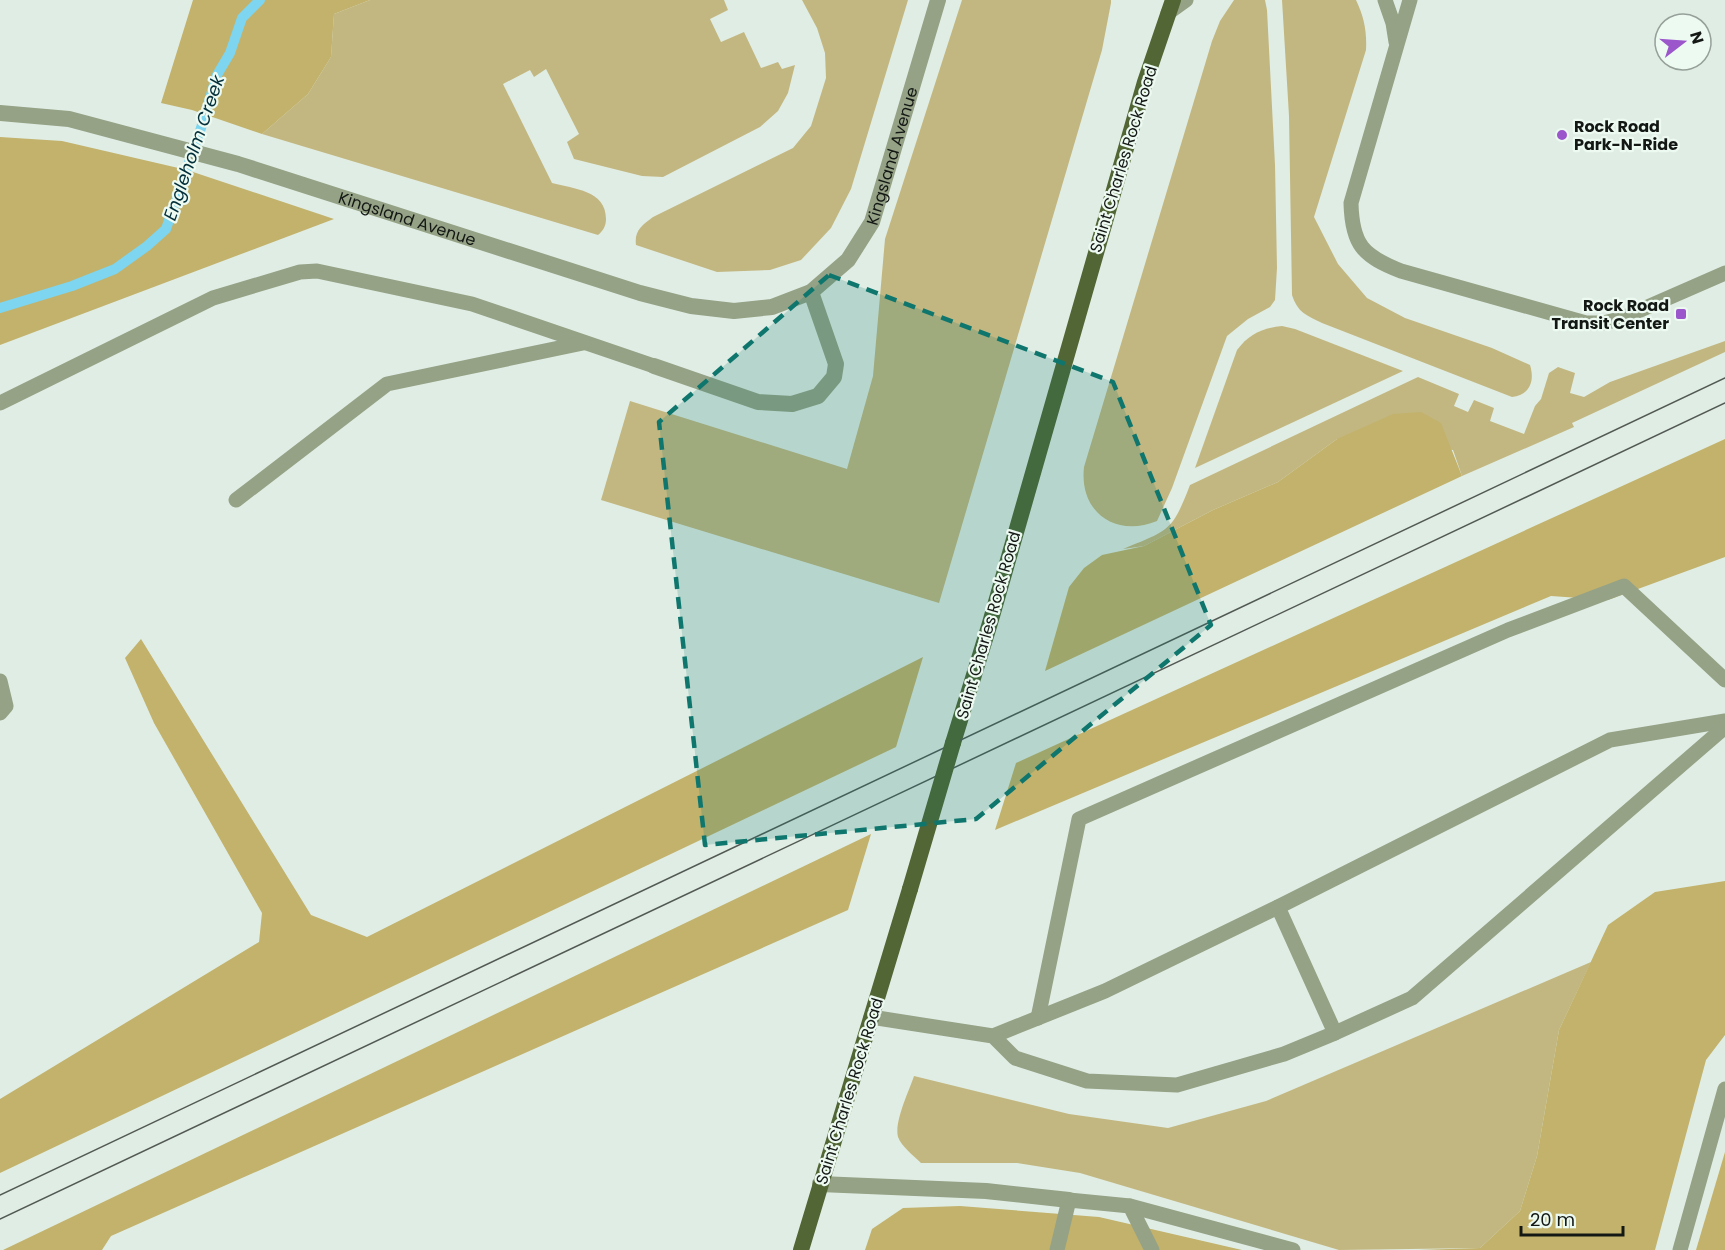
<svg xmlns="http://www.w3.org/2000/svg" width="1725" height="1250" font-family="Poppins,sans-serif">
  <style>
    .green { fill: #c3b781 }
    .forest { fill: #c2b26c }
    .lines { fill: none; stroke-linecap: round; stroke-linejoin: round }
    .stream { stroke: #7dd5ef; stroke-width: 10 }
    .service { stroke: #95a286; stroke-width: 15 }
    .minor { stroke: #95a286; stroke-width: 16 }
    .primary { stroke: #516634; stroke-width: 16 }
    .tram { stroke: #525954; stroke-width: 1.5 }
    .primary-bridge { stroke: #516634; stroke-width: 16 }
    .marked { fill: #0f766e; fill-opacity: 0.2; stroke: #0f766e; stroke-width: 4.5; stroke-dasharray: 12 8; stroke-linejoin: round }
    .poi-dot { fill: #9b56cb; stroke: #edfaf2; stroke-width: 2 }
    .labels { text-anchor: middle; stroke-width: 4.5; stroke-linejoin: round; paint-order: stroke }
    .poi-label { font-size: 16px; font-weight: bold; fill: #141815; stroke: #edfaf2; text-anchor: start }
    .street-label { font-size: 16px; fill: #141815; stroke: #edfaf2 }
    .water-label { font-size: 18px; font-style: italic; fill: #032f3a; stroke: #edfaf2 }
  </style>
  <rect width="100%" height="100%" fill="#e0ede4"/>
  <!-- green -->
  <g class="green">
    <path d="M370,0H724L728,10L710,19L721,42L744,32L761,68L778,62L782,69L795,65L788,93L778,111L760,127L663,177L642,176L574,159L567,142L579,134L546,69L534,77L530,70L503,84L552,183C574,189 606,190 606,219C606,226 603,231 598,235L262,134L308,94L331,57L334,14Z"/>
    <path d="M802,0H908L851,189L831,228L801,260L770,270L717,272L636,245C634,231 642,225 653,217L793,148L811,126L826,78L825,53L817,28Z"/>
    <polygon points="962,0 1111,0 1111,3 1102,50 939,603 601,500 630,401 847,469 873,376 885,239"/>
    <path d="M1234,0H1265L1267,10L1275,165L1277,268L1275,300L1270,307L1248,319L1227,336L1172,488L1157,521C1115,538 1079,512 1084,467L1212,41L1220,21Z"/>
    <path d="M1282,0H1356C1364,17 1367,31 1366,50L1314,217L1338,264L1367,298L1405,318L1492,348L1530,365C1535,381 1530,395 1512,397L1322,323C1306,315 1298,313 1292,295L1289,116Z"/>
    <path d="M1282,326L1295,329L1403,371L1195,468L1237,350C1249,334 1262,328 1282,326Z"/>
    <path d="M1725,341V352L1572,423L1574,427L1462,476L1453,450L1337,439L1278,482L1213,510L1144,546L1123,549C1169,530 1172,532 1190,485L1418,377L1459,394L1454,406L1468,412L1474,400L1494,408L1490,421L1524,434L1535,406L1541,399L1549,373L1558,367L1575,373L1570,393L1584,397L1610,382Z"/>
    <path d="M1591,962L1559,1030L1537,1156L1520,1211L1480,1248L1339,1250L1080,1173L1017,1163H921C913,1155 902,1147 898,1137C894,1122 909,1091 914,1076L1069,1114L1168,1128L1266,1101Z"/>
  </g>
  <!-- forest -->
  <g class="forest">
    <polygon points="193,0 370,0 334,14 331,57 308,94 262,134 192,110 161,103"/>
    <polygon points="0,137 62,141 187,170 334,219 0,345"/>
    <polygon points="1421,412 1441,423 1462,476 1045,671 1069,587 1084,568 1102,555 1144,546 1213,510 1278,482 1337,439 1393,414"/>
    <polygon points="1725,439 1725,557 1608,600 1551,596 995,830 1016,763"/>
    <polygon points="141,639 311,915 367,937 923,657 896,747 0,1173 0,1099 259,942 262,913 154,723 125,658"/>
    <polygon points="871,834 848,910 111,1236 102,1250 3,1250"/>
    <polygon points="1725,881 1725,1035 1706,1060 1655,1250 1418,1250 1480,1248 1520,1211 1537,1156 1559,1030 1608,925 1655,892"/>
    <polygon points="1725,1152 1725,1250 1696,1250"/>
    <polygon points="960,1206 1099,1217 1242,1250 865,1250 872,1229 903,1208"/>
  </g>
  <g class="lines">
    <!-- stream -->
    <polyline class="stream" points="0,308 72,286 115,269 147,246 166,229 201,128 217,75 230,53 242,18 260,0"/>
    <!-- service -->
    <g class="service">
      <polyline points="1385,0 1393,23 1396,42"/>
      <path d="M1410,0L1351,203C1352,245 1363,256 1401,271L1586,323H1603L1620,319L1725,273"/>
      <polyline points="1168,13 1186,0"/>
      <polyline points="0,403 213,298 300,272 317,271 472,304 654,366"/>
      <polyline points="236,500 387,384 583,343"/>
      <polyline points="0,681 6,706 0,713"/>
      <polyline points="1278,907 1610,740 1725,721"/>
      <polyline points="871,1017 993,1036 1105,991 1278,907 1335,1033 1284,1054 1177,1085 1087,1081 1015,1058 993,1036"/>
      <polyline points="1038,1018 1079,819 1508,630 1624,586 1725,680"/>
      <polyline points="1335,1033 1412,998 1725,727"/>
      <polyline points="1130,1206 1152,1250"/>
      <polyline points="1057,1250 1069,1200 1130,1206 1293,1250"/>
      <polyline points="1680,1250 1725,1089"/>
    </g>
    <!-- minor -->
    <g class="minor">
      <path id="s1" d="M0,113L69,119L238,164L640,293L691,306L734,311L772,307L811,292L848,260L872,222L938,0"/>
      <polyline points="654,366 758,402 792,404 818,396 834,377 836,364 811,292"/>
      <polyline points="820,1184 986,1191 1069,1200"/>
    </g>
    <!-- primary -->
    <g class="primary">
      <polyline points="953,743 990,623 1145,82 1173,0"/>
      <polyline points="801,1250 910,889"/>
    </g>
    <!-- tram -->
    <g class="tram">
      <polyline points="0,1195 1725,378"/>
      <polyline points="0,1219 1725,403"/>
    </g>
    <!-- primary-bridge -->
    <polyline class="primary-bridge" points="910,889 953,743"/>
  </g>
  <!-- marked area -->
  <path class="marked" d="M829,275L1113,382L1211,625L976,819L705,845L659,422Z"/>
  <!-- markers -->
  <g class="poi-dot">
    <circle cx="1562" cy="135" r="6"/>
    <rect x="1675" y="308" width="12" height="12" rx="3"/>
  </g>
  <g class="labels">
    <!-- poi labels -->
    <g class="poi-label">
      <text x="1574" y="132">Rock Road<tspan x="1574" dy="18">Park-N-Ride</tspan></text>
      <text x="1669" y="311" text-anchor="end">Rock Road<tspan x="1669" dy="18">Transit Center</tspan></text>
    </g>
    <!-- street labels -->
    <g class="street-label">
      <text dy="6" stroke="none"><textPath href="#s1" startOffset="1005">Kingsland Avenue</textPath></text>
      <text transform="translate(1123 159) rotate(-73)" y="6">Saint Charles Rock Road</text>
      <text dy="6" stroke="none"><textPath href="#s1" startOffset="422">Kingsland Avenue</textPath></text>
      <text transform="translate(988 625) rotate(-74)" y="6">Saint Charles Rock Road</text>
      <text transform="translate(849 1091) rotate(-73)" y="6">Saint Charles Rock Road</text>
    </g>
    <!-- water labels -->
    <g class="water-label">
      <text transform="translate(194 148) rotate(-71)" y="6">Engleholm Creek</text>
    </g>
  </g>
  <!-- north arrow -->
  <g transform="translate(1683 42) rotate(73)"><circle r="28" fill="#edfaf2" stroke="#96a09a" stroke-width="1.5"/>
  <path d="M0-4.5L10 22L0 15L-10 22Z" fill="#9b56cb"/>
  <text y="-9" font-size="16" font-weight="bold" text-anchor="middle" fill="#141815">N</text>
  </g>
  <!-- scale -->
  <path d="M1521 1226v9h102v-9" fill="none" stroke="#141815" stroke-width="3"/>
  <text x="1530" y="1226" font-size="18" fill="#141815" stroke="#edfaf2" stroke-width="4.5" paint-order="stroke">20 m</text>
</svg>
